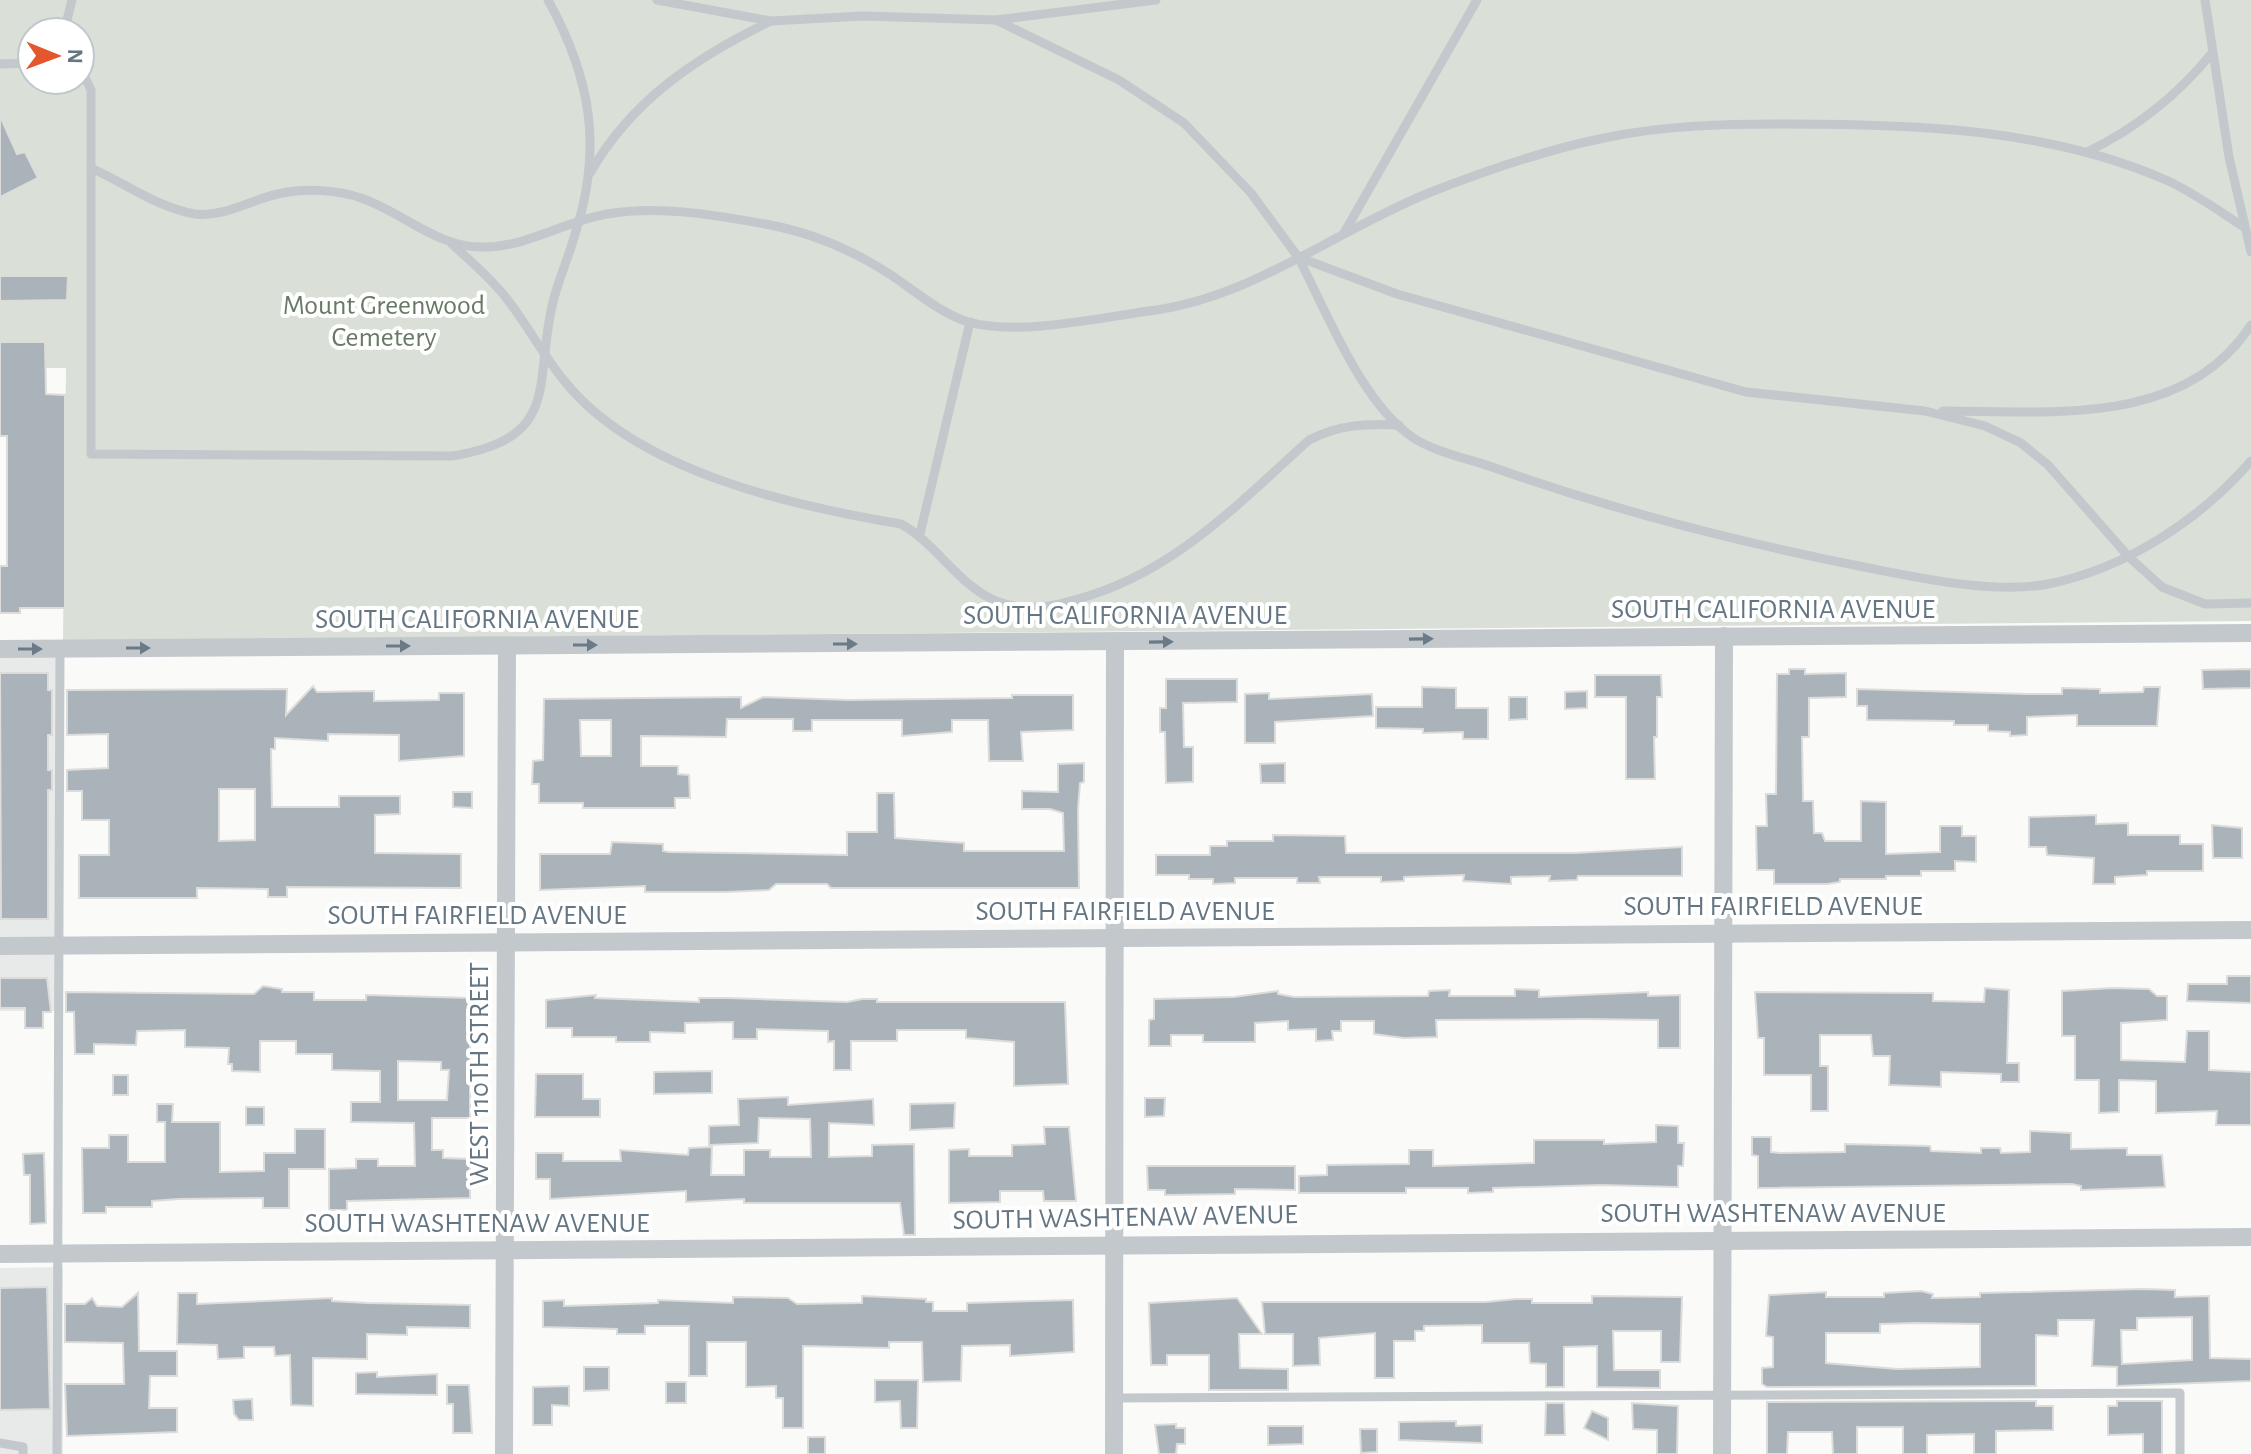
<svg xmlns="http://www.w3.org/2000/svg" width="2251" height="1454" font-family="'Alegreya Sans',sans-serif">
  <style>
    .built { fill: #e8e9e9 }
    .green { fill: #dadfd7; fill-rule: evenodd }
    .building { fill: #aab3b9; stroke: #dcdcda; stroke-width: 2; fill-rule: evenodd }
    .lines { fill: none; stroke-linecap: round; stroke-linejoin: round }
    .lane { stroke: #c3c8cc; stroke-width: 9 }
    .street { stroke: #c3c8cc; stroke-width: 18 }
    .oneway { fill: #6a7a87 }
    .labels { text-anchor: middle; stroke-width: 8; stroke-linejoin: round; paint-order: stroke }
    .park-label { font-size: 28px; fill: #687a64; stroke: #fff }
    .street-label { font-size: 28px; fill: #657683; stroke: #fff }
  </style>
  <rect width="100%" height="100%" fill="#fafaf8"/>
  <!-- built -->
  <g class="built">
    <polygon points="0,640 63,641 61,1011 0,1011"/>
    <polygon points="63,1267 63,1454 0,1454 0,1268"/>
  </g>
  <!-- green -->
  <path class="green" d="M0,0H2251V621L63,641L66,368H0ZM32,32H80V80H32Z"/>
  <!-- building -->
  <g class="building">
    <polygon points="0,116 17,154 25,152 38,178 0,197"/>
    <polygon points="0,276 68,276 67,300 0,301"/>
    <polygon points="0,342 45,342 46,394 65,395 65,608 20,608 20,613 0,613 0,566 7,566 7,436 0,436"/>
    <polygon points="1789,669 1805,669 1805,674 1846,673 1846,697 1809,698 1809,737 1802,737 1803,801 1813,801 1814,833 1822,833 1825,841 1861,841 1861,801 1886,802 1886,854 1940,852 1940,826 1962,826 1962,836 1976,836 1976,862 1955,861 1955,871 1921,871 1921,876 1886,876 1886,879 1840,879 1840,882 1827,884 1774,884 1774,870 1757,870 1756,826 1767,826 1766,794 1776,794 1777,674 1789,674"/>
    <polygon points="2251,669 2251,688 2203,689 2202,670"/>
    <polygon points="0,673 48,673 48,690 52,690 52,735 48,735 48,770 52,770 52,790 48,790 48,919 1,919"/>
    <polygon points="1595,675 1661,675 1662,697 1657,697 1657,737 1654,737 1655,779 1626,779 1626,697 1595,697"/>
    <polygon points="1166,679 1237,679 1237,702 1183,703 1184,747 1193,747 1193,782 1166,783 1165,732 1160,732 1160,708 1166,708"/>
    <path d="M313,686L317,692L374,691V701L439,700V693H464V756L399,761V735L328,734V741L275,738V749H271L272,807H339V796H400V814L375,815V853L461,854V888L287,887V897H268V889L197,888V898H79V855H109V820H82V791H67V770L108,768V734L67,735V690L287,689L286,715ZM219,789H255V840L219,841Z"/>
    <polygon points="1422,687 1456,688 1456,708 1488,708 1488,739 1463,739 1463,732 1423,733 1423,729 1376,728 1376,707 1422,707"/>
    <polygon points="2144,687 2160,687 2157,726 2077,726 2077,715 2027,717 2027,735 2010,736 2010,732 1988,731 1988,725 1954,725 1954,721 1867,720 1867,706 1857,706 1857,689 2027,694 2062,694 2062,688 2100,689 2100,693 2143,692"/>
    <polygon points="1587,691 1587,708 1565,709 1565,692"/>
    <polygon points="1269,693 1269,699 1372,694 1373,716 1275,722 1275,743 1245,743 1245,694"/>
    <path d="M1012,695H1073V730L1021,732L1023,761H989L988,720H952V732L902,736V720H812V731H793V719H727L726,737L641,736V766H678V774L689,775L690,798H675V808H583V803H539V784H532L533,761L543,760L544,699L741,697V708L763,697L848,700L1012,698ZM580,720H611V756H581Z"/>
    <polygon points="1509,697 1527,697 1527,719 1509,720"/>
    <polygon points="1084,763 1084,782 1080,783 1078,809 1079,888 831,888 827,884 776,884 769,890 726,892 645,892 645,886 540,890 540,854 610,854 612,842 663,844 663,851 669,852 847,855 847,832 877,832 877,793 894,793 895,838 964,843 964,851 1064,851 1063,813 1050,809 1022,809 1022,791 1058,792 1058,764"/>
    <polygon points="1285,763 1285,783 1261,783 1260,764"/>
    <polygon points="453,792 472,792 472,808 453,807"/>
    <polygon points="2096,815 2096,824 2128,823 2128,835 2180,835 2180,844 2203,844 2203,871 2147,871 2147,875 2115,877 2115,884 2093,884 2094,858 2047,855 2046,847 2029,847 2029,817"/>
    <polygon points="2212,825 2242,828 2242,858 2213,858"/>
    <polygon points="1273,835 1345,836 1346,853 1575,853 1682,847 1682,876 1578,876 1577,880 1549,881 1550,876 1511,877 1511,884 1463,881 1464,875 1404,877 1404,881 1381,882 1381,877 1319,877 1320,883 1297,883 1297,878 1235,878 1235,883 1213,884 1213,879 1189,879 1189,875 1156,875 1156,855 1210,855 1210,846 1227,846 1227,841 1273,841"/>
    <polygon points="2227,976 2251,976 2251,1003 2187,1001 2188,984 2227,984"/>
    <polygon points="0,978 47,978 51,1012 43,1012 43,1028 25,1028 25,1008 0,1008"/>
    <path d="M263,986L282,989V992H314V1000H366V995L470,998V1118H432V1150H443V1158L470,1159V1198L347,1201V1210H329V1169L356,1168V1159H378V1166H415L414,1123L351,1122V1102H380V1071L332,1070V1054H296V1041H260V1072L232,1071V1064H228L229,1048L185,1047V1030L137,1031L136,1045L94,1044V1054H75L74,1012H66V992L254,994ZM398,1061L441,1062V1070H449L447,1100H398Z"/>
    <polygon points="1985,988 2009,990 2007,1063 2019,1063 2019,1082 2001,1082 2001,1074 1941,1072 1941,1087 1889,1085 1890,1056 1873,1056 1871,1035 1820,1035 1820,1066 1828,1066 1828,1111 1811,1111 1811,1075 1764,1075 1764,1038 1758,1038 1755,992 1933,993 1933,1001 1984,1002"/>
    <polygon points="2113,988 2149,989 2157,996 2167,996 2167,1020 2121,1023 2121,1060 2185,1062 2187,1031 2209,1031 2209,1070 2251,1072 2251,1125 2216,1125 2217,1111 2156,1113 2156,1081 2119,1080 2119,1112 2099,1113 2099,1080 2075,1080 2075,1036 2062,1036 2062,991"/>
    <polygon points="1515,989 1539,990 1539,997 1648,992 1648,996 1680,995 1680,1048 1658,1048 1658,1020 1589,1019 1436,1020 1437,1037 1404,1038 1374,1034 1374,1021 1341,1021 1341,1031 1332,1031 1333,1040 1316,1041 1316,1029 1288,1030 1288,1021 1255,1023 1255,1042 1203,1042 1203,1035 1171,1035 1171,1046 1149,1046 1149,1020 1154,1019 1154,999 1234,997 1278,991 1278,994 1294,997 1428,996 1429,991 1450,990 1449,996 1515,996"/>
    <polygon points="596,995 595,998 699,1002 699,998 728,998 847,1002 862,999 877,999 877,1002 1065,1002 1068,1084 1014,1086 1014,1042 966,1038 966,1030 897,1030 897,1041 851,1041 851,1070 834,1070 834,1041 828,1042 828,1031 757,1029 757,1039 733,1039 733,1022 685,1023 685,1033 650,1032 650,1042 616,1042 616,1037 572,1037 572,1028 546,1028 546,1000"/>
    <polygon points="712,1071 712,1093 654,1094 654,1072"/>
    <polygon points="536,1074 583,1074 583,1099 600,1099 600,1117 535,1117"/>
    <rect x="113" y="1075" width="15" height="20"/>
    <polygon points="788,1097 788,1105 873,1099 874,1125 829,1123 829,1157 872,1156 872,1145 914,1144 915,1235 904,1235 900,1203 744,1203 744,1199 686,1202 686,1191 550,1199 550,1179 536,1179 536,1153 563,1153 563,1161 621,1161 620,1150 688,1155 689,1148 712,1147 711,1175 744,1175 744,1150 770,1150 770,1157 811,1157 810,1119 759,1118 758,1143 709,1145 709,1126 739,1125 738,1099"/>
    <polygon points="1145,1098 1165,1098 1164,1116 1145,1117"/>
    <polygon points="955,1103 954,1128 910,1130 910,1104"/>
    <polygon points="157,1104 173,1104 172,1122 220,1122 220,1172 264,1171 264,1153 295,1153 295,1129 325,1129 325,1169 289,1169 289,1208 263,1208 263,1198 179,1199 152,1201 152,1207 106,1207 106,1213 83,1213 82,1148 109,1148 109,1135 128,1135 128,1162 165,1162 165,1122 157,1122"/>
    <rect x="246" y="1107" width="18" height="18"/>
    <polygon points="1656,1125 1678,1126 1678,1143 1684,1143 1683,1166 1678,1166 1678,1187 1601,1185 1493,1188 1493,1192 1468,1193 1468,1188 1406,1188 1406,1193 1299,1193 1299,1176 1327,1175 1327,1165 1409,1164 1409,1150 1433,1150 1433,1166 1534,1163 1534,1140 1604,1140 1604,1144 1656,1142"/>
    <polygon points="1044,1127 1069,1127 1076,1201 1044,1201 1043,1191 1000,1191 1000,1202 949,1203 949,1150 969,1149 969,1156 1012,1156 1012,1145 1045,1144"/>
    <polygon points="2030,1131 2071,1133 2071,1149 2127,1148 2127,1155 2162,1155 2165,1187 2081,1190 2081,1186 2072,1184 1758,1188 1758,1156 1752,1155 1752,1137 1771,1137 1771,1152 1780,1153 1845,1152 1845,1144 1930,1146 1931,1151 1981,1153 1981,1148 2000,1148 2001,1153 2030,1152"/>
    <polygon points="44,1153 46,1223 30,1224 30,1175 24,1175 23,1154"/>
    <polygon points="1147,1166 1295,1166 1295,1190 1235,1189 1235,1194 1165,1195 1165,1190 1148,1190"/>
    <polygon points="47,1287 50,1409 0,1410 0,1288"/>
    <path d="M2143,1289L2175,1290V1297L2209,1296L2210,1358L2251,1359V1381L2117,1386V1367L2092,1366L2094,1320H2058V1336L2036,1335V1386L1767,1387L1762,1384V1368L1773,1367V1337L1766,1336L1769,1295L1826,1292V1297H1884V1293L1921,1291L1933,1294L1932,1298L1980,1297V1293ZM2192,1317V1360L2122,1364L2121,1330H2137V1318ZM1917,1323L1980,1324V1367L1897,1369L1826,1363V1333H1880V1324Z"/>
    <polygon points="138,1293 139,1351 177,1351 177,1376 150,1376 149,1408 177,1408 177,1432 67,1436 65,1384 124,1384 123,1343 65,1342 65,1304 85,1304 92,1298 97,1306 122,1307"/>
    <polygon points="178,1293 197,1293 197,1304 332,1298 332,1301 367,1303 470,1305 470,1328 407,1327 407,1335 367,1334 367,1359 313,1358 313,1406 291,1405 290,1355 275,1356 274,1347 244,1347 244,1358 218,1359 217,1345 177,1344"/>
    <polygon points="862,1296 926,1299 926,1302 933,1302 933,1311 967,1311 967,1303 1073,1300 1074,1352 1010,1356 1010,1345 962,1346 961,1381 923,1382 922,1342 889,1342 889,1348 803,1346 803,1428 783,1428 783,1398 776,1398 776,1386 746,1387 746,1342 707,1342 707,1376 689,1376 689,1326 645,1326 645,1334 617,1334 617,1329 543,1327 543,1301 564,1300 564,1306 658,1303 658,1300 733,1303 733,1297 788,1298 797,1304 862,1303"/>
    <polygon points="1592,1296 1682,1297 1680,1362 1661,1362 1661,1331 1613,1331 1614,1370 1660,1370 1660,1388 1597,1387 1597,1346 1564,1347 1564,1387 1546,1387 1546,1364 1530,1363 1529,1343 1482,1343 1482,1325 1424,1326 1424,1331 1415,1331 1415,1341 1394,1341 1394,1378 1375,1378 1375,1333 1319,1338 1320,1365 1293,1366 1293,1334 1265,1334 1262,1302 1486,1302 1515,1299 1532,1299 1532,1303 1592,1303"/>
    <polygon points="1237,1298 1262,1334 1239,1334 1240,1368 1288,1369 1288,1390 1209,1390 1209,1355 1167,1355 1167,1365 1151,1365 1149,1303"/>
    <polygon points="584,1367 609,1367 609,1390 584,1391"/>
    <polygon points="377,1372 377,1377 437,1374 437,1395 356,1394 356,1373"/>
    <polygon points="875,1380 918,1380 917,1428 901,1428 900,1401 875,1402"/>
    <rect x="666" y="1382" width="20" height="21"/>
    <polygon points="447,1385 469,1385 472,1433 453,1433 453,1404 447,1404"/>
    <polygon points="569,1386 569,1406 552,1405 552,1425 533,1425 533,1387"/>
    <polygon points="252,1399 253,1420 239,1420 234,1414 233,1400"/>
    <polygon points="2036,1401 2036,1406 2053,1406 2053,1430 1996,1431 1996,1454 1974,1454 1974,1434 1927,1435 1927,1454 1903,1454 1903,1427 1857,1427 1857,1454 1833,1454 1832,1432 1788,1432 1787,1454 1767,1454 1767,1402"/>
    <polygon points="2117,1401 2162,1401 2162,1454 2143,1454 2143,1434 2108,1435 2108,1406 2117,1406"/>
    <polygon points="1546,1403 1564,1403 1565,1435 1545,1435"/>
    <polygon points="1632,1403 1678,1406 1677,1454 1657,1454 1657,1430 1633,1429"/>
    <polygon points="1592,1411 1608,1418 1608,1440 1584,1428"/>
    <polygon points="1456,1421 1456,1426 1482,1425 1482,1443 1399,1440 1399,1422"/>
    <polygon points="1176,1424 1176,1428 1185,1428 1185,1444 1177,1444 1176,1454 1159,1454 1155,1425"/>
    <polygon points="1268,1426 1303,1426 1303,1444 1268,1445"/>
    <polygon points="1360,1429 1377,1429 1377,1452 1361,1453"/>
    <rect x="808" y="1437" width="17" height="17"/>
  </g>
  <g class="lines">
    <!-- lane -->
    <g class="lane">
      <polyline points="657,0 771,21 863,16 996,20 1156,0"/>
      <polyline points="2205,0 2229,157 2251,252"/>
      <polyline points="996,20 1119,80 1184,123 1251,193 1298,257 1397,294 1746,392 1925,411 1985,426 2021,443 2048,465 2129,557 2162,587 2205,604 2251,603"/>
      <polyline points="64,32 72,0"/>
      <polyline points="0,64 32,63"/>
      <path d="M80,67L91,90V454L452,456C565,438 532,381 554,298C560,276 569,256 575,234C603,148 591,78 548,0"/>
      <path d="M2087,152C2137,128 2177,96 2212,53"/>
      <path d="M91,168C125,183 158,208 195,214C224,218 254,198 282,193C306,188 338,190 361,198C405,213 437,249 487,247C528,246 566,221 607,214C659,205 714,215 765,224C811,232 851,249 891,275C915,291 940,313 968,322C1019,336 1097,318 1149,311C1253,298 1336,230 1431,192C1487,170 1545,150 1604,138C1665,125 1724,124 1786,124C1912,124 2048,128 2166,180C2193,192 2219,211 2244,227"/>
      <path d="M590,173C632,100 696,57 771,21"/>
      <polyline points="1344,233 1477,0"/>
      <path d="M451,243C470,261 491,278 507,299C528,326 544,357 566,383C639,472 793,506 901,524C936,543 959,586 996,601C1023,612 1047,608 1074,600C1171,575 1237,505 1309,440C1338,425 1366,423 1399,425"/>
      <path d="M1298,257C1327,312 1362,405 1415,439C1438,453 1470,459 1495,468C1618,512 1746,544 1874,569C1924,579 1998,594 2048,584C2125,569 2200,520 2251,461"/>
      <path d="M1943,411C2049,411 2185,428 2251,325"/>
      <polyline points="920,534 970,322"/>
      <polyline points="1114,1398 2180,1393 2180,1454"/>
      <polyline points="0,1443 23,1447 23,1454"/>
      <polyline points="57,1454 60,649"/>
    </g>
    <!-- street -->
    <g class="street">
      <polyline points="0,649 2251,633"/>
      <polyline points="0,946 2251,930"/>
      <polyline points="0,1254 2251,1237"/>
      <polyline points="504,1454 507,646"/>
      <polyline points="1114,1454 1115,642"/>
      <polyline points="1722,1454 1724,636"/>
    </g>
  </g>
  <!-- one-way arrows -->
  <defs><path id="oneway-solid" d="M-6-.8H1V-3.2L6.5 0L1 3.2V.8H-6Z" transform="scale(2)"/></defs>
  <g class="oneway">
    <use href="#oneway-solid" transform="translate(1421 639) rotate(-1)"/>
    <use href="#oneway-solid" transform="translate(1161 642) rotate(-1)"/>
    <use href="#oneway-solid" transform="translate(845 644)"/>
    <use href="#oneway-solid" transform="translate(585 645)"/>
    <use href="#oneway-solid" transform="translate(398 646)"/>
    <use href="#oneway-solid" transform="translate(138 648)"/>
    <use href="#oneway-solid" transform="translate(30 649)"/>
  </g>
  <g class="labels">
    <!-- park labels -->
    <g class="park-label">
      <text x="384" y="314">Mount Greenwood<tspan x="384" dy="32">Cemetery</tspan></text>
    </g>
    <!-- street labels -->
    <g class="street-label">
      <text x="1773" y="618">SOUTH CALIFORNIA AVENUE</text>
      <text x="1125" y="624">SOUTH CALIFORNIA AVENUE</text>
      <text x="477" y="628">SOUTH CALIFORNIA AVENUE</text>
      <text x="1773" y="915">SOUTH FAIRFIELD AVENUE</text>
      <text x="1125" y="920">SOUTH FAIRFIELD AVENUE</text>
      <text x="477" y="924">SOUTH FAIRFIELD AVENUE</text>
      <text transform="translate(478 1074) rotate(-90)" y="10">WEST 110TH STREET</text>
      <text x="1773" y="1222">SOUTH WASHTENAW AVENUE</text>
      <text transform="translate(1125 1216) rotate(-1)" y="10">SOUTH WASHTENAW AVENUE</text>
      <text x="477" y="1232">SOUTH WASHTENAW AVENUE</text>
    </g>
  </g>
  <!-- north arrow -->
  <g transform="translate(56 56) rotate(91)"><circle r="38" fill="#ffffff" stroke="#c1c8cd" stroke-width="2"/>
  <path d="M0-6L14 30L0 20L-14 30Z" fill="#e4572e"/>
  <text y="-12" font-size="22" font-weight="bold" text-anchor="middle" fill="#657683">N</text>
  </g>
</svg>
